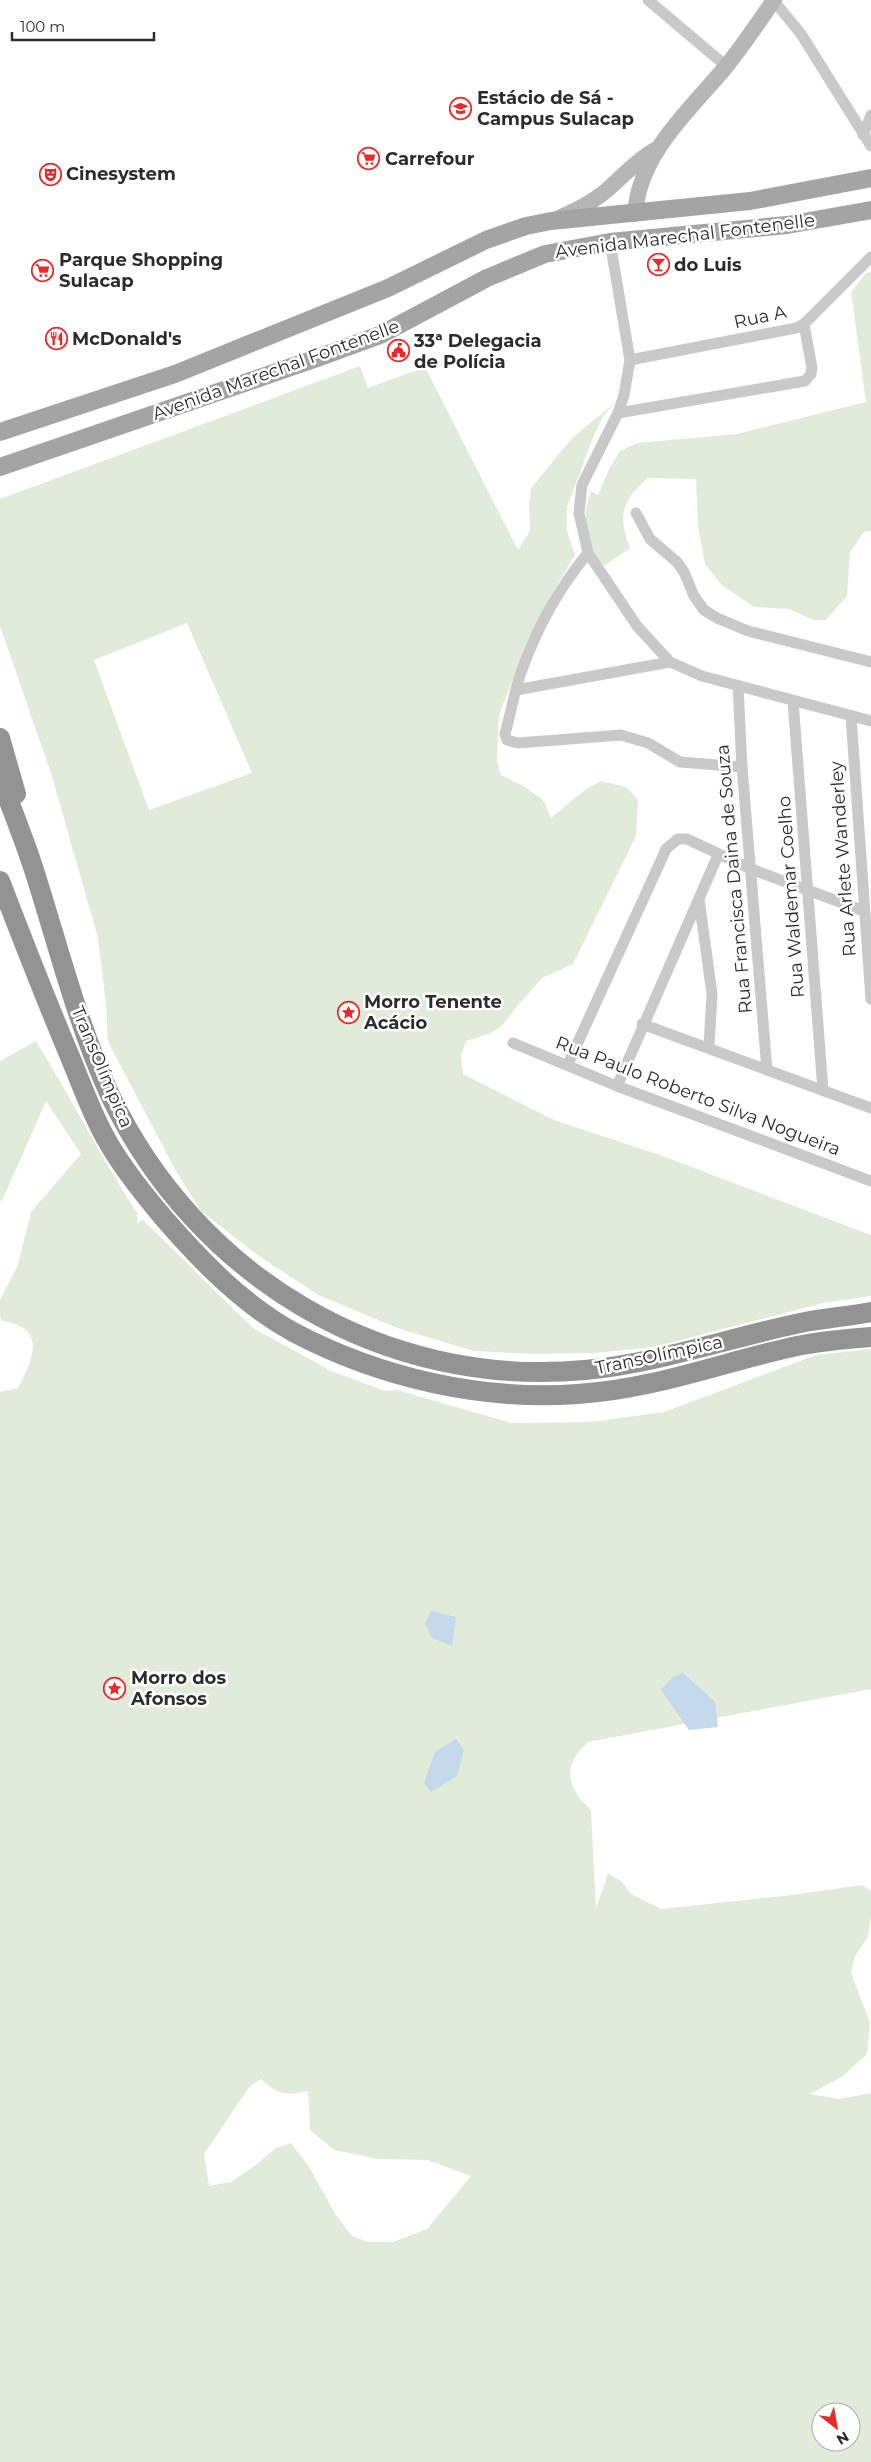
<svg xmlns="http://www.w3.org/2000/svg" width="871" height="2462" font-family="Montserrat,sans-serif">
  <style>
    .green { fill: #e1ebd9; fill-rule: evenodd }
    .water { fill: #c4d9eb }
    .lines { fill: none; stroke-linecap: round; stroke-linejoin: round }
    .street { stroke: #c9c9c9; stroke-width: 11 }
    .secondary { stroke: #b6b6b6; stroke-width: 16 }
    .primary { stroke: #a4a4a4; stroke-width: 18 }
    .highway { stroke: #939393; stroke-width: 20 }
    .labels { text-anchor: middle; stroke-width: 5; stroke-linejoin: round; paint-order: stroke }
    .poi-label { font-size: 18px; font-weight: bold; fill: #2c2c2c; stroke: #fff; text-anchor: start }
    .street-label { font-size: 18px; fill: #2c2c2c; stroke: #fff }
  </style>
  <rect width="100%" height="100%" fill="#fff"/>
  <!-- green -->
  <g class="green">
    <path d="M871,272V531L864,532L850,552L847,596L826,620H813L790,609L754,607L722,585L705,564L698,526L696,479L648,478C621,501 618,516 630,548L604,566C585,544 581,518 591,491L598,495L609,469L620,451L637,443L737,434L866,402L851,292L866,273Z"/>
    <path d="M360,366L368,388L425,367L518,550L530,531L529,504L531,488L573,437L615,403L604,415L594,435L567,507V530L575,555L551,595L524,651L499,715L497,761L501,775L525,787L543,800L551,818L586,789L601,781L626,787L638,800L636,836L573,964L542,978L519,1004L502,1026L491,1033L466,1041L461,1056L463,1074L554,1120L660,1155L871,1235V1296L823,1303L654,1347L595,1353L534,1354L474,1351L400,1329L318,1295L256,1254L201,1211L177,1173L108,1042L106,1005L98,938L51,773L0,626V499ZM187,623L252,773L149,810L94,660Z"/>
    <path d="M36,1041C71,1098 101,1157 137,1213L138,1224L142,1219L253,1328L331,1371L385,1391L397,1390L512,1423L591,1422L664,1412L816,1355L871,1349V1689L588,1742C562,1766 566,1787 591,1810L596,1908L608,1874L621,1881L631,1894L661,1909L784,1896L862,1885L871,1891V1916L868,1937L855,1956L851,1973L870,2023L867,2054L843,2076L810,2094L839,2099L871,2093V2462H0V1392L18,1388C33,1359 48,1328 2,1321L0,1317V1300L18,1265L31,1212L81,1154L46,1101L2,1201L0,1200V1061ZM261,2079C277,2095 287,2096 308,2091L310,2130L334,2150L378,2159L428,2160L471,2176L427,2229L393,2242H367L351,2235L336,2215L309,2167L291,2143L276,2148L257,2164L231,2182L209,2186L204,2154L250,2086ZM821,2412H851V2442H821Z"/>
  </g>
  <!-- water -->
  <g class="water">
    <polygon points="431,1611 456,1617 452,1646 432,1638 425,1624"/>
    <polygon points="683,1673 715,1702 718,1727 689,1730 661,1690 672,1678"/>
    <polygon points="456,1739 464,1750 457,1776 431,1792 424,1783 435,1752"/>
  </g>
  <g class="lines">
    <!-- street -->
    <g class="street">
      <polyline points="648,0 726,66"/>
      <polyline points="774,1 801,34 871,146"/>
      <polyline points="863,135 871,115"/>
      <polyline points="610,242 630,360 624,395 618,413 582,485 579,513 588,553 637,626 670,662 702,676 871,721"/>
      <polyline points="630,360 796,328 804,324 871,257"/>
      <polyline points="618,413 805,381 811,374 812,368 804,324"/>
      <polyline points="636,513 650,539 677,562 684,572 694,596 704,610 717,618 748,631 871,662"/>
      <path d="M588,553C559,588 537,628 522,670C514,691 511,713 505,734L507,740L518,743L621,735L648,743L680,762L742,767"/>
      <polyline points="738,686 742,767 767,1070"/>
      <polyline points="516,690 670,662"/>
      <polyline points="793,701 823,1090"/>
      <polyline points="851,716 871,999"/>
      <polyline points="699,899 712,994 709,1047"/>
      <polyline points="642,1024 871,1108"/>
      <polyline points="513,1043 617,1086 871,1181"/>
      <polyline points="568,1064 663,856 666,849 678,839 687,839 751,869 864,911"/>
      <polyline points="617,1086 718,855"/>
    </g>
    <!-- secondary -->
    <g class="secondary">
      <path d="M635,214C639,154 688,112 724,69C742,47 758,23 774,0"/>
      <path d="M557,219C574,211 592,203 607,190C623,176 636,161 655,150"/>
    </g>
    <!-- primary -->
    <g class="primary">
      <polyline points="0,432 175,374 388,288 486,240 526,226 551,221 750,201 871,178"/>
      <polyline points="0,467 320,357 380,335 487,278 545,254 610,242 787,225 871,210"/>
    </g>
    <!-- highway -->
    <g class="highway">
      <polyline points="0,738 16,794"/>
      <path d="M0,778C12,809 24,839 34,870C58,945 77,1023 110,1095C196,1276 383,1389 585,1370C660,1363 731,1337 805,1322C827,1318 849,1316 871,1312"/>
      <path d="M0,881C22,938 44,995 68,1052C80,1080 90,1110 105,1137C120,1165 141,1191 162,1216C200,1260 243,1305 295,1333C381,1378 482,1401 578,1394C655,1389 723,1362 797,1346C821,1341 846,1339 871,1337"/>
    </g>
  </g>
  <!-- icons -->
  <defs>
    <symbol id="university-ring" viewBox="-11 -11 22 22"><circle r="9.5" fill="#fff" stroke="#e92a28" stroke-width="1.5"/><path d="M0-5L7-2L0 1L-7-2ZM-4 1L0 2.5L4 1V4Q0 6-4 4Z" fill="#e92a28"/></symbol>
    <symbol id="supermarket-ring" viewBox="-11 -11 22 22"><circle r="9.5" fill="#fff" stroke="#e92a28" stroke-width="1.5"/><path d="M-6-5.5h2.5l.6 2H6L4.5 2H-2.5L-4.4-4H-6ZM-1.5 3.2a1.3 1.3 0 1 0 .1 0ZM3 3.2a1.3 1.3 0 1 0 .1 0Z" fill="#e92a28"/></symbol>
    <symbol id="theatre-ring" viewBox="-11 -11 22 22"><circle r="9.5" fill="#fff" stroke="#e92a28" stroke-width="1.5"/><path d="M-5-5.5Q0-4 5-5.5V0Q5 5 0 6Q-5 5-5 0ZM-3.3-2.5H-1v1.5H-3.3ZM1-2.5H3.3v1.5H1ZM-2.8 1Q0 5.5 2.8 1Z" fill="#e92a28"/></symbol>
    <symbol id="bar-ring" viewBox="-11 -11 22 22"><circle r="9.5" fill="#fff" stroke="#e92a28" stroke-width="1.5"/><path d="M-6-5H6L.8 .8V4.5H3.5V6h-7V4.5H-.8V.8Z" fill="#e92a28"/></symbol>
    <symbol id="restaurant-ring" viewBox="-11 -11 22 22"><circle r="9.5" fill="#fff" stroke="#e92a28" stroke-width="1.5"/><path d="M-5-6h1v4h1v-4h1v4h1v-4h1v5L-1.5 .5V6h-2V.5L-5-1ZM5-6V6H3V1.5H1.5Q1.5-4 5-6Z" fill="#e92a28"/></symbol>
    <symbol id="civic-ring" viewBox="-11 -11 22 22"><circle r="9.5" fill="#fff" stroke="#e92a28" stroke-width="1.5"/><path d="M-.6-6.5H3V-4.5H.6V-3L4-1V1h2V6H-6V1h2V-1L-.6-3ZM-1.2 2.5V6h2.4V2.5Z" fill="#e92a28"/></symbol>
    <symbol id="sight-ring" viewBox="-11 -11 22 22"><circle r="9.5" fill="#fff" stroke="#e92a28" stroke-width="1.5"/><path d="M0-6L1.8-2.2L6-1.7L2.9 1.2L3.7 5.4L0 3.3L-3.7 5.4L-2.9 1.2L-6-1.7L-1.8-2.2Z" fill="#e92a28"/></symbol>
  </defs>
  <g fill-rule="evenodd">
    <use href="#university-ring" x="448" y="96" width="25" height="25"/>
    <use href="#supermarket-ring" x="356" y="146" width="25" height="25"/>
    <use href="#theatre-ring" x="38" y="162" width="25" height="25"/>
    <use href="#bar-ring" x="646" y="252" width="25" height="25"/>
    <use href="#supermarket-ring" x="30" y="258" width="25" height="25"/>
    <use href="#restaurant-ring" x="44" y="326" width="25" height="25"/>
    <use href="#civic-ring" x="386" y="338" width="25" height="25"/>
    <use href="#sight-ring" x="336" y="1000" width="25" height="25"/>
    <use href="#sight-ring" x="102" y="1676" width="25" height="25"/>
  </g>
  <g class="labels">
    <!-- poi labels -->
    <g class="poi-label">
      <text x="477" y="104">Estácio de Sá -<tspan x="477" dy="21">Campus Sulacap</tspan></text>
      <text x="385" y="165">Carrefour</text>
      <text x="66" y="180">Cinesystem</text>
      <text x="59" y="266">Parque Shopping<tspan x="59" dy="21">Sulacap</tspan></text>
      <text x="674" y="271">do Luis</text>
      <text x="72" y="345">McDonald's</text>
      <text x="414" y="347">33ª Delegacia<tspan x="414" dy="21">de Polícia</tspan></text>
      <text x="364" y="1008">Morro Tenente<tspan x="364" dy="21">Acácio</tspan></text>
      <text x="131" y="1684">Morro dos<tspan x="131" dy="21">Afonsos</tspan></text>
    </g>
    <!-- street labels -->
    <g class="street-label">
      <text transform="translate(685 236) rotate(-7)" y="6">Avenida Marechal Fontenelle</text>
      <text transform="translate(760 317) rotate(-12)" y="6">Rua A</text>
      <text transform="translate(276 370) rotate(-20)" y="6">Avenida Marechal Fontenelle</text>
      <text transform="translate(843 859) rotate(-94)" y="6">Rua Arlete Wanderley</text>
      <text transform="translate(734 879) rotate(-95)" y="6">Rua Francisca Daina de Souza</text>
      <text transform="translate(791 897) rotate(-94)" y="6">Rua Waldemar Coelho</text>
      <text transform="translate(102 1067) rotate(67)" y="6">TransOlímpica</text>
      <text transform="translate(698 1096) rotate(21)" y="6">Rua Paulo Roberto Silva Nogueira</text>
      <text transform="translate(659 1355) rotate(-12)" y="6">TransOlímpica</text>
    </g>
  </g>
  <!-- north arrow -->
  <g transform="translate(836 2427) rotate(149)"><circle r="24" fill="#ffffff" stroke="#ababab"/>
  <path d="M0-4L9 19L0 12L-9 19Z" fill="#e92a28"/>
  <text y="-8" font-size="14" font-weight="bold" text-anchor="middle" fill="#2c2c2c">N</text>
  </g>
  <!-- scale -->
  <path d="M12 32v8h142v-8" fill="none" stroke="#2c2c2c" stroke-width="2.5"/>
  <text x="20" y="32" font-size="15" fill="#2c2c2c" stroke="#ffffff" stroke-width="4" paint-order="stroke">100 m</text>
</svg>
